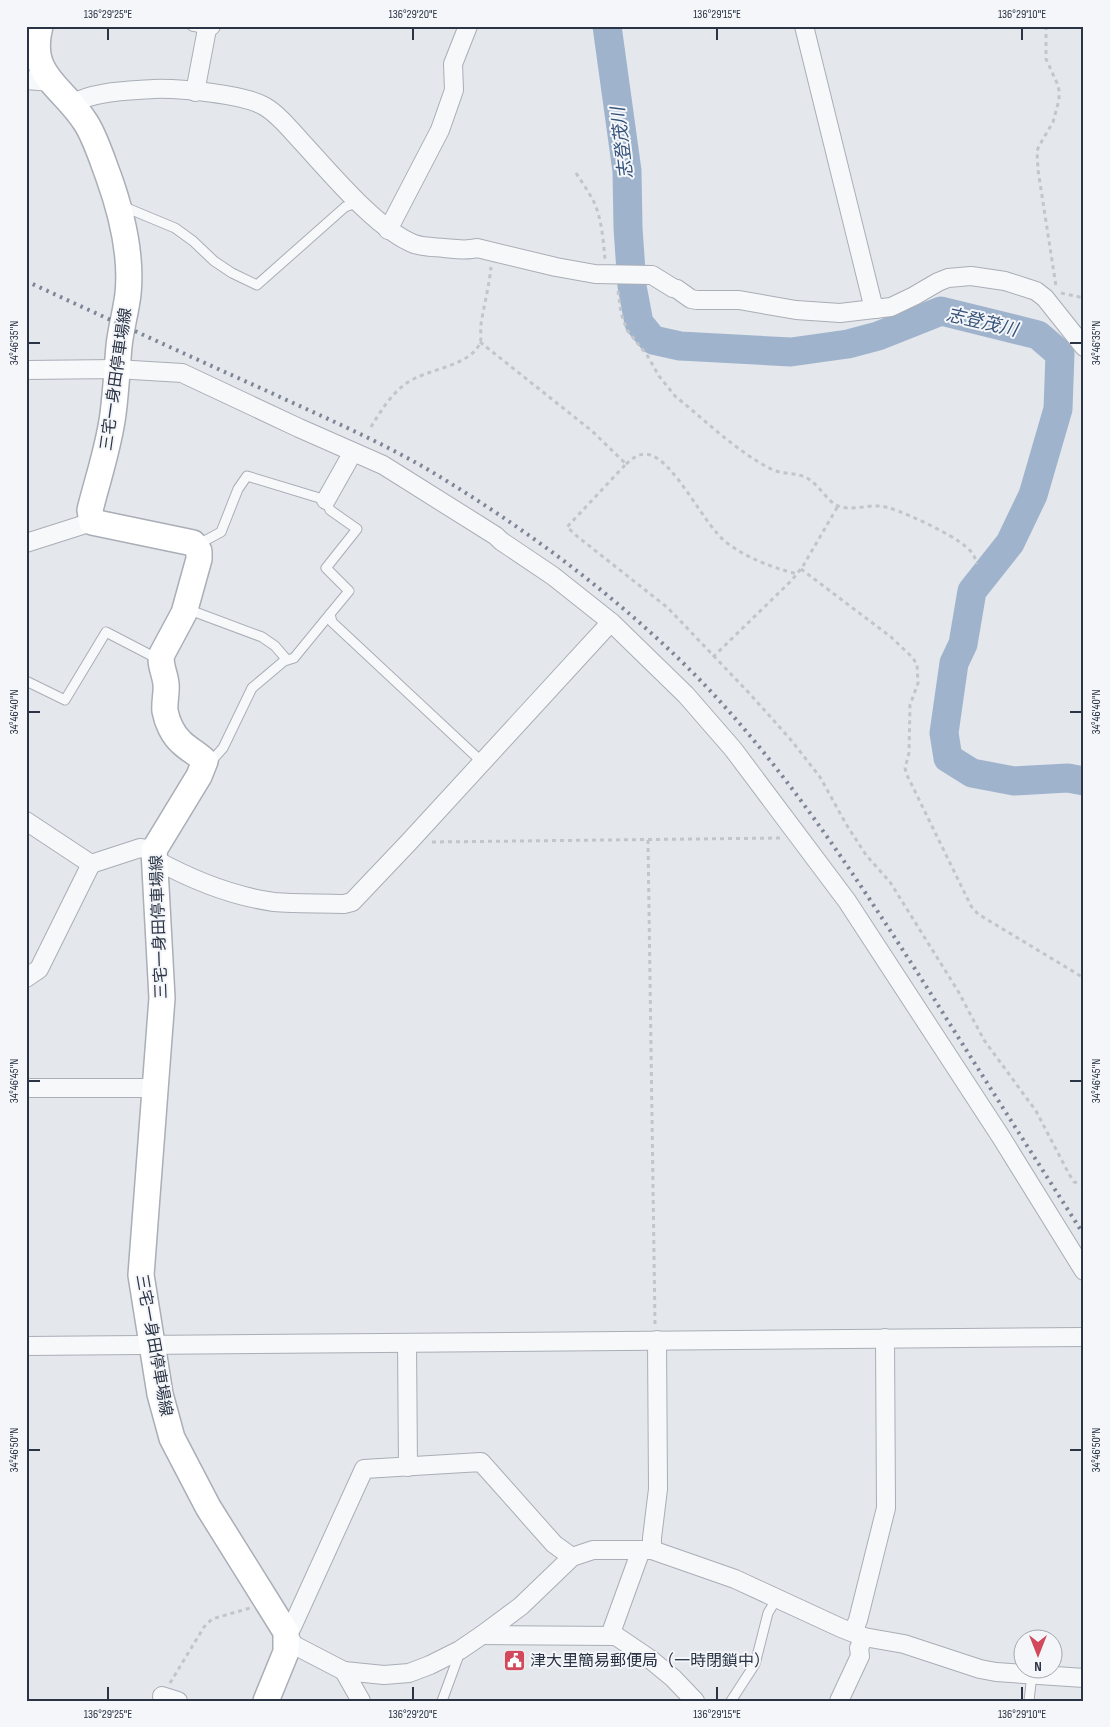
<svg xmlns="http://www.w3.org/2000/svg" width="1110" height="1727" font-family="'Sofia Sans Condensed','Noto Sans JP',sans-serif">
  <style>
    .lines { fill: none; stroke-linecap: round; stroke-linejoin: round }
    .river { stroke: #9fb4cc; stroke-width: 29 }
    .service-casing { stroke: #a9aeb7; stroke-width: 11 }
    .minor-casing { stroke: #a9aeb7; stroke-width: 20 }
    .secondary-casing { stroke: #a9aeb7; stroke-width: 28 }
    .path { stroke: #c2c5cb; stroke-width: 3; stroke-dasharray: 4 4; stroke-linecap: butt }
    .service { stroke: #f7f8fa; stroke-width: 9 }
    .minor { stroke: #f7f8fa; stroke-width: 18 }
    .secondary { stroke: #fff; stroke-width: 25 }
    .rail { stroke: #7d8696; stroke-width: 4; stroke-dasharray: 2.5 5; stroke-linecap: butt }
    .ticks { fill: none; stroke: #2b3445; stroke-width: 2 }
    .labels { text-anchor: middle; stroke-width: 4; stroke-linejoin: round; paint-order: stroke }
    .street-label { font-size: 16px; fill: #2b3445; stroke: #f4f6f9 }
    .poi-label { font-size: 16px; fill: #2b3445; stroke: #f4f6f9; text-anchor: start }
    .water-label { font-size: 18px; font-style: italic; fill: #34527a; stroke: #f4f6f9 }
    .neatline { fill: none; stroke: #2b3445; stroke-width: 2 }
    .ticks-label { font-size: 12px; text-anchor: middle; fill: #2b3445 }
  </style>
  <rect width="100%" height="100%" fill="#e4e7ec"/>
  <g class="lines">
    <!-- river -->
    <polyline class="river" points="607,26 627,171 628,228 632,286 639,323 653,340 680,346 791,352 848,344 878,336 941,311 1038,335 1060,354 1058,409 1033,495 1010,543 972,591 963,644 954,663 944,733 948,758 972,773 1014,781 1068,778 1084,781"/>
    <defs>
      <g id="service">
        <polyline points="192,26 207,29"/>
        <polyline points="122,206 175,228 193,241 214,261 232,273 257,285 345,207 358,202"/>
        <polyline points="197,545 221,532 238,489 247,476 326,500 330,510 357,529 326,568 349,591 330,614"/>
        <polyline points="187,609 262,637 275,646 287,660"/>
        <polyline points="26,681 65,700 106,632 158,659"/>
        <polyline points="205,761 214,758 223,748 252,688 284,661 294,658 330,614 332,622 482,762"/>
        <polyline points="442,1701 460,1652"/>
        <polyline points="731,1701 755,1664 768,1613 777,1598"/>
        <polyline points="1029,1701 1032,1674"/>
      </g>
      <g id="minor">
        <polyline points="804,26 872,301 876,309"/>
        <polyline points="26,80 52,82"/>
        <polyline points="195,92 207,29 211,26"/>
        <path d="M71,104C95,91 126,91 153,89C178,88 243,94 264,106C278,114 289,128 300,140C328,170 376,229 414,244C423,247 434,247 444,248C455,249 466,251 477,248L556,267L595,274L652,275L673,288L677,289L691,299L697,300H739L796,310L840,313L891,307L914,296L938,282L948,278L971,276L1005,281L1036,291L1045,298L1084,347"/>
        <polyline points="388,230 440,130 454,90 453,64 468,26"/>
        <polyline points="26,370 116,369 182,373 299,428 383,465 496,536 501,541 553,576 611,622 686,695 733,749 847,901 1001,1137 1084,1271"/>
        <polyline points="326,500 353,452"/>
        <polyline points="26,543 92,522"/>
        <polyline points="26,821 91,864 140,848 154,850"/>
        <path d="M154,859C192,880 231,896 274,902C297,904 321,903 344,904L352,902L409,842L611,622"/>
        <polyline points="26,978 39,969 91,864"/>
        <polyline points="26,1088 155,1088"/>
        <polyline points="407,1343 408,1467"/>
        <polyline points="26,1346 1084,1337"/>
        <polyline points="652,1550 652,1538 658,1489 657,1340"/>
        <polyline points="572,1557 554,1544 481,1462 364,1469 292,1627 286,1632 294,1645 344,1671 384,1675 409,1673 430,1665 460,1650 482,1635 521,1606 572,1557 593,1550 652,1550 735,1579 841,1628 864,1637 904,1644 980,1669 996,1672 1084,1678"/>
        <polyline points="853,1632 858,1620 886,1508 885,1338"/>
        <polyline points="482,1635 616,1636 650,1659 673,1678 695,1701"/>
        <polyline points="613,1636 612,1630 641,1550"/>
        <polyline points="344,1671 361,1701"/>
        <polyline points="162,1696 178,1701"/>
        <polyline points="839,1701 860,1656 859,1648 864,1637"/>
      </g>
      <path id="secondary" d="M40,26C27,76 63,86 86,123C95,137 102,159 108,175C121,211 132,255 128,294C126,311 121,328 119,346C117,369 116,391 113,414C109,446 98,478 90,510L92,522L193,543L199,551V559L184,613L162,654C159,664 165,673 166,684C167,693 164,702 165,711C167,722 173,735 181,742C189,750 197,753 205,761L199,776L154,850L162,998L141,1275L160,1394L172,1438L208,1507L286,1632V1652L266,1701"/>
    </defs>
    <!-- service casing -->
    <use href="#service" class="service-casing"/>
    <!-- minor casing -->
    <use href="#minor" class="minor-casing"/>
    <!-- secondary casing -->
    <use href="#secondary" class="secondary-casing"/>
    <!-- path -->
    <g class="path">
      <polyline points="1046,26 1046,59 1057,83 1059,90 1059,100 1053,122 1039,146 1037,151 1038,170 1056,286"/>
      <path d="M576,173C582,182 588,191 593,200C602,218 603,240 605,259"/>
      <path d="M618,291L621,313L627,330L647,355L659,376L675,396C706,421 736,451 771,469C783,475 796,472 807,478C819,485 828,502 838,506C851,511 867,505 880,506C896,507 953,535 965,546C972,551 975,557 977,564"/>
      <polyline points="1061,293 1084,298"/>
      <polyline points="480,342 592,431 626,464 567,527 578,537 668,608 750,694 791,740 820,777 846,824 866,855 890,882 958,991 984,1040 1036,1111 1069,1174 1074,1182 1084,1184"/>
      <path d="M371,427C380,412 390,396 404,385C425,368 469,368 480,343C482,338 480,330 481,324C484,305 489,287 491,267"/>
      <path d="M626,464C632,459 637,454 646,454C674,457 703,525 727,543C749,559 771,567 797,574"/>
      <polyline points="801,569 891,637 912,657 917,664 918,683 910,705 909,753 905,768 907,775 971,906 978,914 1084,978"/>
      <polyline points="713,657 792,580 803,566 838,506"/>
      <polyline points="648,840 655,1324"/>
      <polyline points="432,842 781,838"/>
      <polyline points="170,1683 204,1627 212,1619 250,1608"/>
    </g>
    <!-- service -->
    <use href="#service" class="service"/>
    <!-- minor -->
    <use href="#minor" class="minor"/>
    <!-- secondary -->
    <use href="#secondary" class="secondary"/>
    <!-- rail -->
    <path class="rail" d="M26,281C106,318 187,355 267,391C323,417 380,441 432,472C520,525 604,587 678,658C777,754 852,871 926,986C978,1069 1031,1152 1084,1235"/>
  </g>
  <!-- ticks -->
  <path class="ticks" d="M108,28V40M413,28V40M717,28V40M1022,28V40M28,343H40M1070,343H1082M28,712H40M1070,712H1082M28,1081H40M1070,1081H1082M28,1450H40M1070,1450H1082M108,1687V1700M413,1687V1700M717,1687V1700M1022,1687V1700"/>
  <!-- icons -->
  <defs>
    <symbol id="civic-square" viewBox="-11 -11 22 22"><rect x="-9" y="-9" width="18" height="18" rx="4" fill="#d1495b" stroke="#f4f6f9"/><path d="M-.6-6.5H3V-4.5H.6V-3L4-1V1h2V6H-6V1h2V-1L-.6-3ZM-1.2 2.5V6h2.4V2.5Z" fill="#fff"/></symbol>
  </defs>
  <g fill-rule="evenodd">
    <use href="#civic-square" x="502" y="1648" width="25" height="25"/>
  </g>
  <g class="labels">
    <!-- street labels -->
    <g class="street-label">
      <text transform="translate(115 379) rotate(-82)" y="6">三宅一身田停車場線</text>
      <text transform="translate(158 927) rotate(-92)" y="6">三宅一身田停車場線</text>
      <text transform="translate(155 1345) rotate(80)" y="6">三宅一身田停車場線</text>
    </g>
    <!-- poi labels -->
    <g class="poi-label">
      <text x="530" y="1666">津大里簡易郵便局（一時閉鎖中）</text>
    </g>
    <!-- water labels -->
    <g class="water-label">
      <text transform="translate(622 143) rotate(-97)" y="6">志登茂川</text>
      <text transform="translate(982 322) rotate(13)" y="6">志登茂川</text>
    </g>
  </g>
  <!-- border -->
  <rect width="1110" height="1727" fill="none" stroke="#f4f6f9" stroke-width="55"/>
  <!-- north arrow -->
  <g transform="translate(1038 1654) rotate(180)"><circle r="24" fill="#f4f6f9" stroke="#a4a8b1"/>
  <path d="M0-4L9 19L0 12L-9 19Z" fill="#d1495b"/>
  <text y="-8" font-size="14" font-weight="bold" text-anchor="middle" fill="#2b3445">N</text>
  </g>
  <rect x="28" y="28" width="1054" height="1672" class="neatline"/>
  <g class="ticks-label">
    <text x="108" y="18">136°29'25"E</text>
    <text x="413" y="18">136°29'20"E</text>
    <text x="717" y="18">136°29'15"E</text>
    <text x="1022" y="18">136°29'10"E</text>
    <text transform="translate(1096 343) rotate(-90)" y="4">34°46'35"N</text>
    <text transform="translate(14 343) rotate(-90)" y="4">34°46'35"N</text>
    <text transform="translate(14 712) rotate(-90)" y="4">34°46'40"N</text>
    <text transform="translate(1096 712) rotate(-90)" y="4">34°46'40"N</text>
    <text transform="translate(14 1081) rotate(-90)" y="4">34°46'45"N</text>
    <text transform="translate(1096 1081) rotate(-90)" y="4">34°46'45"N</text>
    <text transform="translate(1096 1450) rotate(-90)" y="4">34°46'50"N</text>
    <text transform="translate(14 1450) rotate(-90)" y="4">34°46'50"N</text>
    <text x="108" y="1718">136°29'25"E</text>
    <text x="413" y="1718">136°29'20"E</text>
    <text x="717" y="1718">136°29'15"E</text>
    <text x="1022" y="1718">136°29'10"E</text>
  </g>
</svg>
